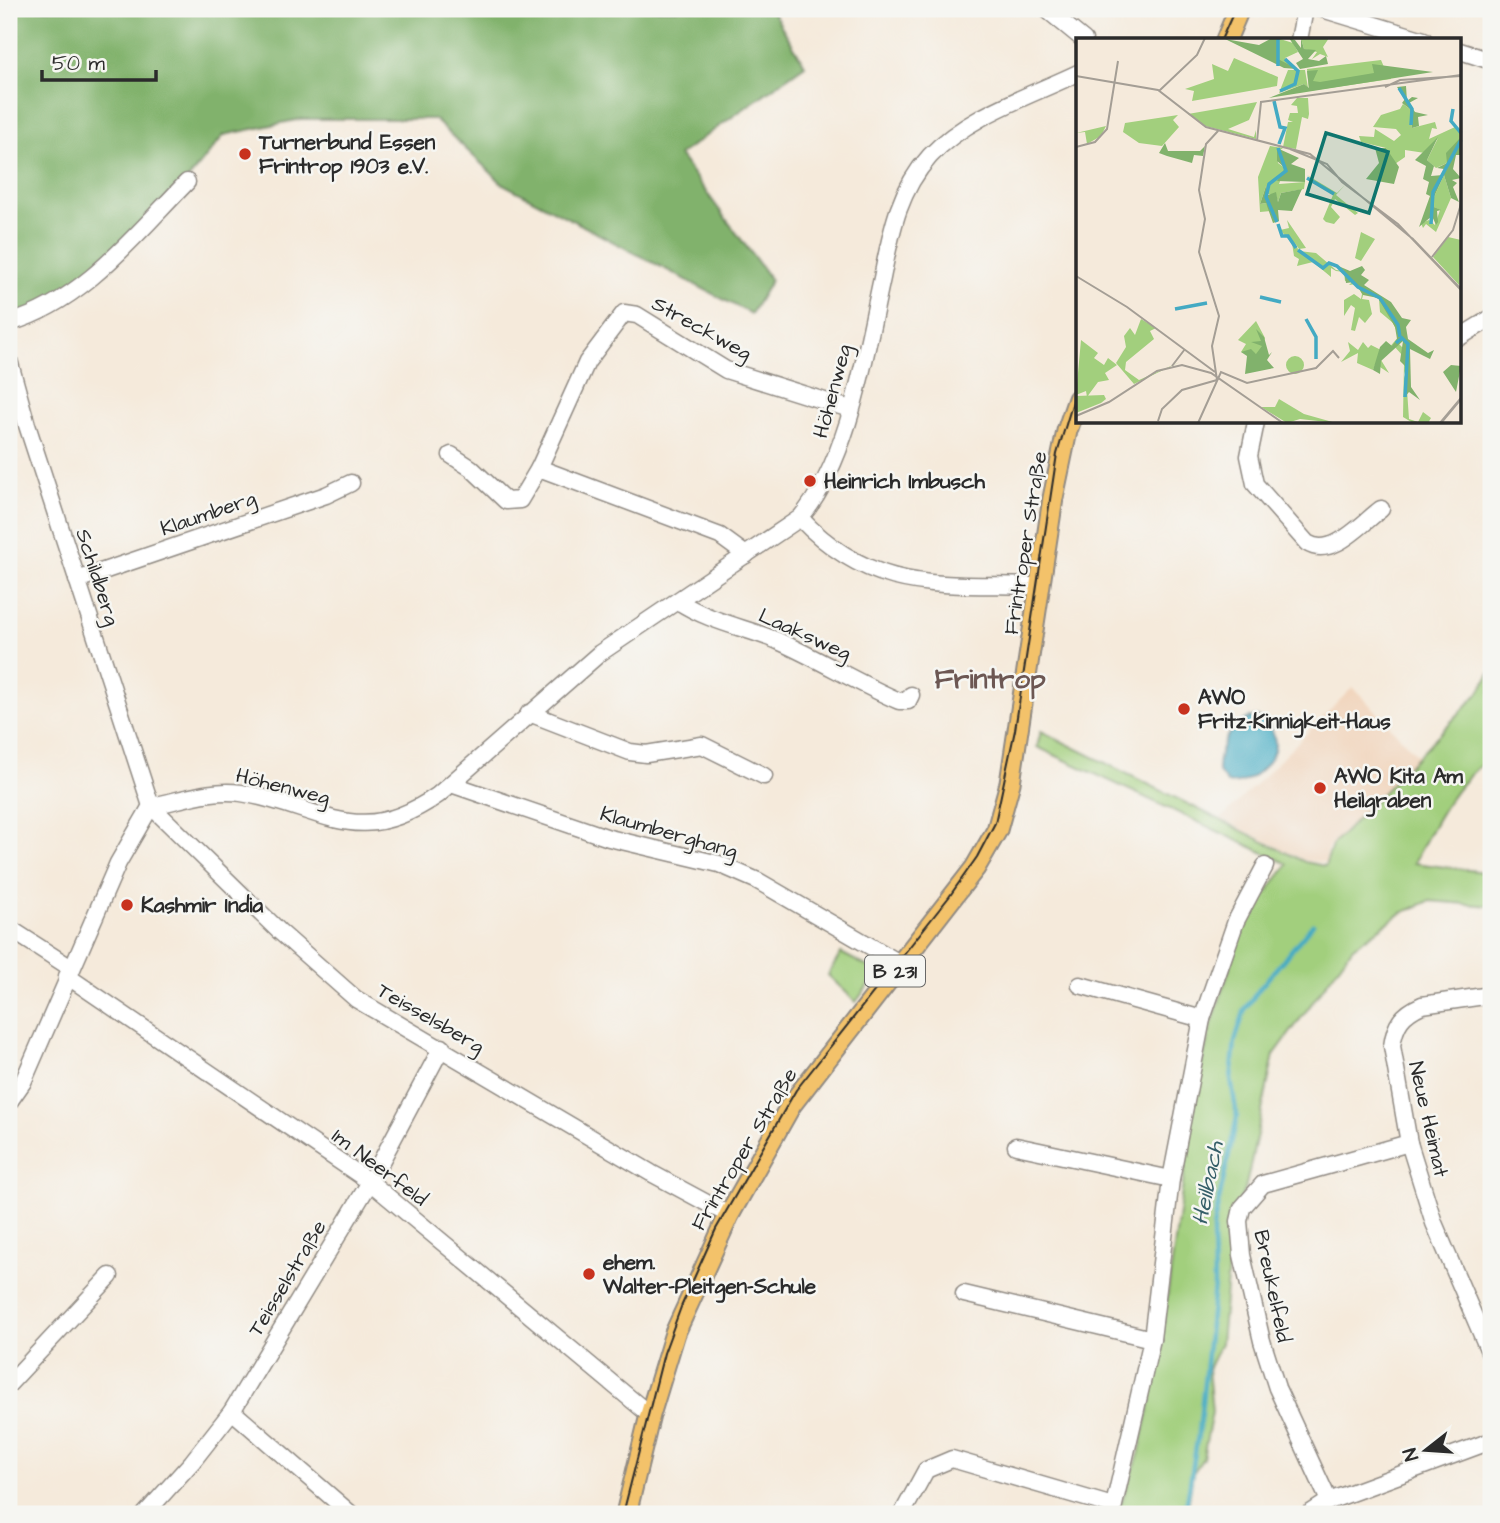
<svg xmlns="http://www.w3.org/2000/svg" width="1500" height="1523" font-family="'Architects Daughter',sans-serif">
  <style>
    .built { fill: #f1d5bd }
    .green { fill: #a2cf7d; stroke: #667d54; stroke-width: 2 }
    .forest { fill: #81b26c; stroke: #566e4c; stroke-width: 2 }
    .water { fill: #43aac3; stroke: #376a77; stroke-width: 2 }
    .lines { fill: none; stroke-linecap: round; stroke-linejoin: round }
    .stream { stroke: #43aac3; stroke-width: 4.5 }
    .minor-casing { stroke: #908a83; stroke-width: 19 }
    .major-casing { stroke: #908a83; stroke-width: 23 }
    .minor { stroke: #fff; stroke-width: 16 }
    .major { stroke: #f3c26a; stroke-width: 19 }
    .tram { stroke: #2b2b2b; stroke-width: 2 }
    .poi-dot { fill: #c8321e; stroke: #f6f6f2; stroke-width: 2.5 }
    .labels { text-anchor: middle; stroke-width: 5; stroke-linejoin: round; paint-order: stroke }
    .shield { fill: #f6f6f2; stroke: #686867; stroke-width: 2 }
    .shield-label { font-size: 19px; font-weight: bold; fill: #2b2b2b }
    .poi-label { font-size: 21px; font-weight: bold; fill: #2b2b2b; stroke: #f6f6f2; text-anchor: start }
    .street-label { font-size: 21px; fill: #2b2b2b; stroke: #f6f6f2 }
    .water-label { font-size: 23px; font-style: italic; fill: #355e68; stroke: #f6f6f2 }
    .district-label { font-size: 28px; font-weight: bold; fill: #6c5753; stroke: #f6f6f2 }
    .inset-river { fill: none; stroke: #43aac3; stroke-width: 3.5 }
    .inset-road { fill: none; stroke: #a49e95; stroke-width: 2 }
    .view { fill: #0f766e; fill-opacity: 0.15; stroke: #0f766e; stroke-width: 3.5 }
    .inset-edge { fill: none; stroke: #2b2b2b; stroke-width: 3.5 }
  </style>
  <rect width="100%" height="100%" fill="#f6f6f2"/>
  <filter id="ink" filterUnits="userSpaceOnUse"><feTurbulence type="fractalNoise" baseFrequency=".0143" numOctaves="2"/><feDisplacementMap in="SourceGraphic" scale="14" xChannelSelector="R" yChannelSelector="G"/><feConvolveMatrix kernelMatrix="1 2 1 2 8 2 1 2 1" color-interpolation-filters="sRGB"/></filter>
  <filter id="wash" filterUnits="userSpaceOnUse"><feTurbulence type="fractalNoise" baseFrequency=".00686" numOctaves="4" result="noise"/><feDisplacementMap in="SourceGraphic" scale="28" xChannelSelector="R" yChannelSelector="G"/><feGaussianBlur stdDeviation="1.57" result="paint"/><feColorMatrix in="noise" values="0 0 0 0 0 0 0 0 0 0 0 0 0 0 0 0 0 1.4 0 .05"/><feComposite in="paint" operator="in"/></filter>
  <g filter="url(#wash)">
    <rect width="100%" height="100%" fill="#f5eadb"/>
    <!-- built -->
    <polygon class="built" points="1353,687 1418,756 1328,847 1325,862 1305,860 1221,819"/>
    <!-- green -->
    <g class="green">
      <path d="M1491,672V757C1454,783 1434,823 1414,863L1491,873V906L1429,901L1402,913L1353,947L1274,1055L1245,1190L1233,1213L1221,1343L1208,1369L1212,1412L1203,1458L1193,1473L1187,1514H1117L1139,1454L1156,1378L1196,1090L1210,1030L1244,923L1288,864L1037,747L1041,731L1305,862L1325,866L1332,845L1478,694Z"/>
      <polygon points="841,953 878,972 856,1002 828,975"/>
    </g>
    <!-- forest -->
    <polygon class="forest" points="9,9 771,9 805,65 679,155 771,280 751,314 503,184 434,119 301,119 224,135 189,178 88,281 9,322"/>
    <!-- water -->
    <path class="water" d="M1256,717L1268,722C1271,729 1275,736 1275,744C1274,764 1247,787 1227,783L1218,771C1218,747 1230,720 1256,717Z"/>
    <g class="lines">
      <!-- stream -->
      <polyline class="stream" points="1185,1514 1200,1422 1214,1285 1213,1228 1237,1117 1231,1079 1235,1041 1245,1009 1260,988 1313,924"/>
    </g>
  </g>
  <g filter="url(#ink)">
    <g class="lines">
      <defs>
        <g id="minor">
          <polyline points="1046,9 1084,40"/>
          <polyline points="1322,9 1424,40"/>
          <polyline points="1299,40 1305,9"/>
          <polyline points="1460,51 1491,61"/>
          <path d="M9,323C83,302 135,235 187,182"/>
          <polyline points="1460,337 1491,318"/>
          <polyline points="9,360 27,425 151,806 279,931 356,999 651,1173 729,1215"/>
          <path d="M1256,422L1249,456L1255,484L1307,543C1332,559 1362,523 1381,509"/>
          <polyline points="451,455 471,468 506,501 520,500 539,468 720,536 746,555"/>
          <polyline points="539,468 587,362 624,313 637,315 726,370 850,409"/>
          <path d="M800,518C874,596 941,583 1039,586"/>
          <polyline points="77,580 326,495 351,483"/>
          <path d="M678,601C710,622 744,627 778,641C819,659 857,683 899,701H908L911,695"/>
          <polyline points="529,713 630,752 646,754 702,745 764,776"/>
          <polyline points="451,784 609,838 719,864 758,881 901,964"/>
          <polyline points="9,928 71,968"/>
          <polyline points="67,976 370,1182 650,1415"/>
          <polyline points="1080,985 1202,1019"/>
          <path d="M1491,995L1422,1005C1402,1014 1395,1024 1392,1046L1409,1143L1434,1223L1491,1356"/>
          <path d="M9,1102L23,1082L118,863L151,806C179,801 212,788 241,793C322,806 356,852 438,795L600,653L800,518C849,462 866,350 882,278C891,233 898,191 930,156C967,116 1030,96 1078,73"/>
          <polyline points="1016,1146 1171,1179"/>
          <polyline points="964,1294 1152,1339"/>
          <polyline points="9,1384 110,1276"/>
          <polyline points="232,1411 351,1514"/>
          <polyline points="1329,1501 1277,1388 1262,1341 1242,1255 1239,1221 1242,1208 1263,1184 1409,1143"/>
          <polyline points="145,1514 192,1462 232,1411 370,1182 442,1047"/>
          <polyline points="902,1514 926,1470 952,1459 1113,1506"/>
          <polyline points="1112,1514 1152,1339 1171,1179 1202,1019 1236,921 1265,866"/>
          <polyline points="1309,1514 1329,1501 1491,1441"/>
        </g>
        <g id="major">
          <polyline points="1226,40 1239,9"/>
          <polyline points="626,1514 650,1415 675,1333 729,1215 791,1105 975,868 997,830 1010,783 1053,498 1067,431 1078,399"/>
        </g>
      </defs>
      <!-- minor casing -->
      <use href="#minor" class="minor-casing"/>
      <!-- major casing -->
      <use href="#major" class="major-casing"/>
      <!-- minor -->
      <use href="#minor" class="minor"/>
      <!-- major -->
      <use href="#major" class="major"/>
      <!-- tram -->
      <g class="tram">
        <polyline points="1221,40 1235,9"/>
        <polyline points="623,1514 664,1353 681,1307 716,1229 796,1090 949,897 977,857 995,823 1015,730 1057,454 1078,385"/>
      </g>
    </g>
  </g>
  <!-- markers -->
  <g class="poi-dot">
    <circle cx="245" cy="154" r="7"/>
    <circle cx="810" cy="481" r="7"/>
    <circle cx="1184" cy="709" r="7"/>
    <circle cx="1320" cy="788" r="7"/>
    <circle cx="127" cy="905" r="7"/>
    <circle cx="589" cy="1274" r="7"/>
  </g>
  <g class="labels">
    <!-- shield labels -->
    <rect class="shield" x="865" y="955.5" width="60" height="31" rx="5"/>
    <g class="shield-label">
      <text x="895" y="978">B 231</text>
    </g>
    <!-- poi labels -->
    <g class="poi-label">
      <text x="259" y="149">Turnerbund Essen<tspan x="259" dy="24">Frintrop 1903 e.V.</tspan></text>
      <text x="824" y="488">Heinrich Imbusch</text>
      <text x="1198" y="704">AWO<tspan x="1198" dy="24">Fritz-Kinnigkeit-Haus</tspan></text>
      <text x="1334" y="783">AWO Kita Am<tspan x="1334" dy="24">Heilgraben</tspan></text>
      <text x="141" y="912">Kashmir India</text>
      <text x="603" y="1269">ehem.<tspan x="603" dy="24">Walter-Pleitgen-Schule</tspan></text>
    </g>
    <!-- street labels -->
    <g class="street-label">
      <text transform="translate(702 328) rotate(29)" y="7">Streckweg</text>
      <text transform="translate(832 391) rotate(-75)" y="7">Höhenweg</text>
      <text transform="translate(208 513) rotate(-19)" y="7">Klaumberg</text>
      <text transform="translate(1025 543) rotate(-81)" y="7">Frintroper Straße</text>
      <text transform="translate(98 577) rotate(72)" y="7">Schildberg</text>
      <text transform="translate(805 634) rotate(24)" y="7">Laaksweg</text>
      <text transform="translate(283 786) rotate(14)" y="7">Höhenweg</text>
      <text transform="translate(669 832) rotate(16)" y="7">Klaumberghang</text>
      <text transform="translate(431 1018) rotate(30)" y="7">Teisselsberg</text>
      <text transform="translate(1429 1119) rotate(77)" y="7">Neue Heimat</text>
      <text transform="translate(744 1149) rotate(-59)" y="7">Frintroper Straße</text>
      <text transform="translate(380 1167) rotate(37)" y="7">Im Neerfeld</text>
      <text transform="translate(287 1278) rotate(-59)" y="7">Teisselstraße</text>
      <text transform="translate(1273 1286) rotate(78)" y="7">Breukelfeld</text>
    </g>
    <!-- water labels -->
    <g class="water-label">
      <text transform="translate(1207 1183) rotate(-79)" y="8">Heilbach</text>
    </g>
    <!-- district labels -->
    <g class="district-label">
      <text x="990" y="688">Frintrop</text>
    </g>
  </g>
  <!-- overview -->
  <g transform="translate(1076 38)">
    <rect width="385" height="385" fill="#f5eadb"/>
    <path d="M201,0L217,5L222,14L209,20L221,30L209,29L202,21ZM225,0H253L247,9L252,19L244,16L236,21L241,14L228,11ZM158,20L202,39L201,48L116,63L118,53L109,51L138,41L136,26L152,33ZM305,22L308,29H313L315,41L233,53L231,31ZM212,32H229L232,50L228,46L203,55ZM221,60H232L233,76L232,81L226,79L220,111L207,109L212,84H217L212,82L214,75H222L221,68L215,67ZM181,64L173,82L152,91L178,99L180,92V101L129,88L112,76ZM327,66L334,71L336,90L359,84L361,91L356,90L353,101L379,89L383,93L385,99L371,125L360,130L351,122L362,100L349,115L329,112V119L319,126L310,110L285,104L283,98L298,99L299,91L318,103L325,97L320,91L297,89L305,77L324,71ZM102,77L97,82L103,89L86,108L63,105L47,94L49,85ZM30,88L25,98L11,106L9,94L0,95ZM194,108L207,110L201,114L202,125L209,130L203,146L229,144L228,151L205,155L202,164L200,157L191,156L190,148L184,166L190,165L195,173L184,174L182,139ZM231,137L261,155L269,147L260,157L282,175L279,177L259,161L255,169L264,179L258,186L250,184L247,181L257,157ZM368,137L375,160L360,194L350,186L347,190L345,185L353,182L359,187L364,172L358,169V159ZM211,182L230,210L223,211L219,205L223,213L240,215L260,232L268,233L304,260L332,306L328,323L330,329L328,337L330,344L331,352L333,381L342,384L347,374L355,380L352,385H337L327,379L328,325L330,307L327,301L321,304L328,311L326,317L318,308L305,322L313,335L304,329L301,333L304,321L307,317L323,298L317,285L304,274L303,261L288,254L286,261L293,262L296,276L289,285L283,279L279,293L275,292L279,270L275,267L268,278V262L278,256L285,261L286,256L280,246L273,247L278,242L269,243L268,234L260,233L255,230V239L237,224L221,228L223,221L218,218L216,205L204,192L213,190ZM285,194L299,201L285,223L279,220ZM372,199L385,202L383,247L357,219ZM65,281L80,290L74,293L78,301L50,324L49,332L63,342L104,324L58,346L40,325L50,309L48,298L54,290L59,297ZM180,283L189,300L182,324L180,316L165,314L170,306L162,302ZM5,302L22,315L18,320L28,327L32,320L41,327L29,335L33,342L22,344L11,359L10,353L0,357ZM272,304L282,312L287,304L292,310L295,307L305,312L297,332L281,325L282,315L265,324L274,313ZM210 327a9 9 0 1 1 18 0a9 9 0 1 1-18 0ZM28,357L30,361L25,365L0,375V358ZM203,361L228,376L260,385L224,381L211,385L185,369H199Z" fill="#a2cf7d"/>
    <path d="M196,0H201L202,21L221,31L208,30L149,1L183,7ZM213,0L219,2L225,10V0L228,11L240,12L232,21L243,23L250,18L252,26L224,31L220,25L227,21ZM296,26L357,34L193,60L228,46L233,50L231,33L242,32L237,43L244,44L298,35ZM330,48L331,63L336,59L342,60L333,65L339,74L352,77L342,79L343,88L336,90L334,71L326,65L329,61L321,49ZM362,99L351,122L358,128L355,138L367,137L368,131L361,130L371,125L370,115L385,99V117H380L377,131L385,140L376,142L381,145L377,149L383,164L375,160L368,137L358,159V169L365,172L361,173L362,184L360,187L356,178L343,189L354,158L350,156L353,144L347,141L350,128L339,122ZM89,105L92,113H124L129,108L127,118L118,117L116,125L91,118L83,115ZM201,110L223,120L215,126L229,131V144L201,143L209,130L201,123ZM299,110H310L323,129L318,146L290,141L303,125ZM190,148L192,157L200,154L202,164L205,155L226,151L216,173L202,172L203,183L197,185L190,165L184,166ZM253,224L274,233L286,228L289,232L285,237L293,242L288,247L315,264L326,280L335,282L330,289L332,301L352,315L358,312L354,321L334,311L335,349L344,362L333,354L329,359L330,329L324,323L327,303L305,323L304,336L297,332L304,309L310,303L316,308L321,301L319,289L302,260L287,257L279,244L270,245L268,233ZM180,291L188,299L193,317L196,314L191,322L198,330L169,336L171,318L165,314L175,311L180,316L186,308L175,304L185,303ZM375,327L385,328L380,354L367,334Z" fill="#81b26c"/>
    <path class="inset-river" d="M202,0V28M323,50L336,71L335,87M204,53L219,46L222,33L209,21M198,63L204,89L209,90L203,106M377,71L375,83L385,95M231,140L258,156M201,184L190,159L193,146L210,133L202,110M202,186L206,198H212L220,210M355,186L357,154L385,102M222,212L247,230L253,225L261,228L282,249L304,260L322,287L324,299M184,259L205,264M99,271L131,265M230,281L240,299V321M320,305L326,300L332,306L329,359"/>
    <path class="inset-road" d="M0,38L82,52L130,89L234,116L338,202M309,49L324,42L385,38M83,53L121,17L129,0M181,103L185,64L385,37M0,109L19,104L31,91L42,23M214,111L251,126L266,144L322,186L385,252M336,200L385,251M356,219L377,192L385,166M0,238L51,269L139,334M96,328L109,311M0,378L33,364L81,333L106,327L135,335L207,385M82,383L86,371L106,352L141,342L136,308L143,278L123,214L129,181L123,152L130,106L142,93M122,385L145,334L171,345L240,330L257,313L263,320M364,385L385,360M365,385L385,361"/>
    <path class="view" d="M250,95L312,114L293,175L231,156Z"/>
    <rect width="385" height="385" class="inset-edge"/>
  </g>
  <!-- margin -->
  <rect width="1500" height="1523" fill="none" stroke="#f6f6f2" stroke-width="35"/>
  <!-- north arrow -->
  <g transform="translate(1426 1450) rotate(253)" stroke="#f6f6f2" stroke-width="5" paint-order="stroke">
  <path d="M0-5L12 26L0 18L-12 26Z" fill="#2b2b2b"/>
  <text y="-10" font-size="19" font-weight="bold" text-anchor="middle" fill="#2b2b2b">N</text>
  </g>
  <!-- scale -->
  <path d="M42 70v10h114v-10" fill="none" stroke="#2b2b2b" stroke-width="3.5"/>
  <text x="52" y="70" font-size="21" fill="#2b2b2b" stroke="#f6f6f2" stroke-width="5" paint-order="stroke">50 m</text>
</svg>
